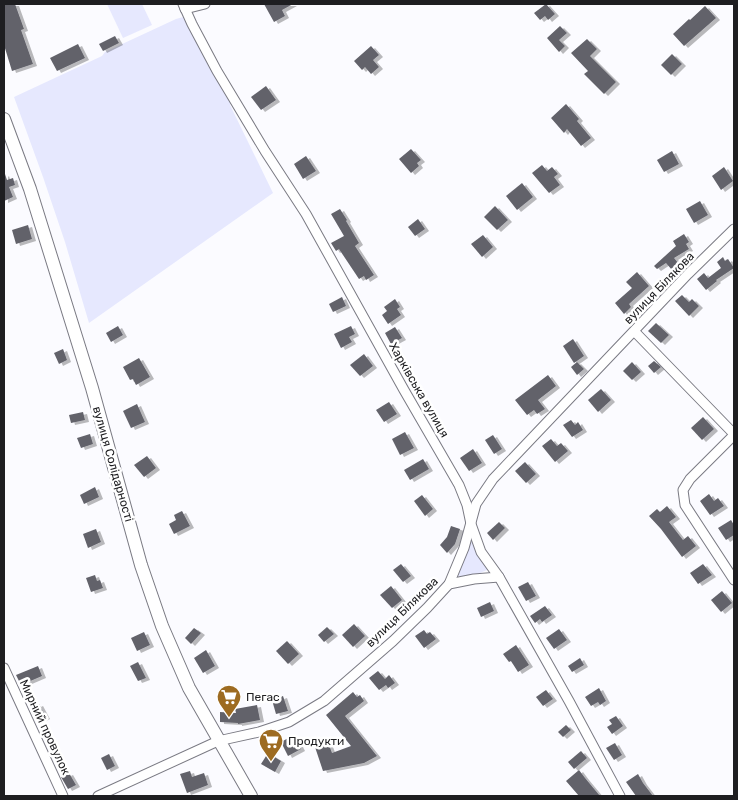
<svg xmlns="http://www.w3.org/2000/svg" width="738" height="800" font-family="Rubik,sans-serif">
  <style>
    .green { fill: #e6e8fe }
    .building { fill: #62626a; filter: url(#shadow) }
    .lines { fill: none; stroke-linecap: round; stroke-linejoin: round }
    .minor-casing { stroke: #7a7a83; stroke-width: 11 }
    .secondary-casing { stroke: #7a7a83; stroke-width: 14 }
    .minor { stroke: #fff; stroke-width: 9 }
    .secondary { stroke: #fff; stroke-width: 12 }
    .labels { text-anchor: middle; stroke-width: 5; stroke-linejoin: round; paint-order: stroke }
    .street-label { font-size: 12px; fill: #1e1e21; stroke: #fff }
    .poi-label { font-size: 12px; fill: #1e1e21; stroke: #fff; text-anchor: start }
  </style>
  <defs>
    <filter id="shadow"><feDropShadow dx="4" dy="2" stdDeviation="0" flood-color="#0004"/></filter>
  </defs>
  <rect width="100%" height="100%" fill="#fbfbff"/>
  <!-- green -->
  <g class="green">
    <polygon points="107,4 142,4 152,25 123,38"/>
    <polygon points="183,17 231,100 230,105 273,193 89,323 65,242 43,177 14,97 102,56 105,52 176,19"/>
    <polygon points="471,535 489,569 478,574 461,578 458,576"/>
  </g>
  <!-- building -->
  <g class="building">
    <polygon points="4,4 15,4 24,29 21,30 33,64 12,71 4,45"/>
    <polygon points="264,4 293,4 282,10 285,16 274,22"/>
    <polygon points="546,4 555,14 548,20 545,16 540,20 534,13"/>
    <polygon points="705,6 716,18 684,46 673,34 689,19 690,20"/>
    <polygon points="560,26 567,33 559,40 565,46 559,52 547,38"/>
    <polygon points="115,36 119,43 103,51 99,44"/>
    <polygon points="587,39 597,49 590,56 616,82 604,94 584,74 588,71 571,53"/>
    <polygon points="78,44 85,58 57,71 50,58"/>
    <polygon points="371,46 379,55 373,60 379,67 371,74 365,67 362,70 354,61"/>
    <polygon points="672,54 682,64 671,75 661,65"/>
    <polygon points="266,86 276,100 261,110 251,97"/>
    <polygon points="566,104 579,119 577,121 591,138 581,146 567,129 564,133 551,118"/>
    <polygon points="411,149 421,160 417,163 419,166 411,173 399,159"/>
    <polygon points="672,151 679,164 664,172 657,160"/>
    <polygon points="306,156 316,171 303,179 294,164"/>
    <polygon points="542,165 547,171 552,167 558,174 554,177 560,185 549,193 532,173"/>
    <polygon points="724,167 733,181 721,190 712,176"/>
    <polygon points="5,174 7,180 13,178 15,185 9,187 13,197 4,201 4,175"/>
    <polygon points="522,183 533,197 517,210 506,196"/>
    <polygon points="700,201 708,215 694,223 686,209"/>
    <polygon points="495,206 508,220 497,230 484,217"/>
    <polygon points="340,209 347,220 346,221 359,243 355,246 374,275 366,280 364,276 359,279 339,249 336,251 331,243 344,236 331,214"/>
    <polygon points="418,219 425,229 415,236 408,227"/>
    <polygon points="28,225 32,239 16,244 12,230"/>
    <polygon points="684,234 689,242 686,244 689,249 674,258 679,264 672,270 666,263 657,269 654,266 676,246 673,241"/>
    <polygon points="483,235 493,247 482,257 471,244"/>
    <polygon points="723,257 725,261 728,259 734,268 716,280 717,281 706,290 697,279 704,273 708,278 721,268 717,262"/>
    <polygon points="637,272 649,286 629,304 631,307 624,314 615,303 632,288 626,282"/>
    <polygon points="682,295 689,302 692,299 699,306 689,316 675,301"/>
    <polygon points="342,297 346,306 333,312 329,304"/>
    <polygon points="395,299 400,307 397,309 401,315 388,324 382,315 387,311 384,307"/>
    <polygon points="656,323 669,335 661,343 648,331"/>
    <polygon points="118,326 123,335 111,342 106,333"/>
    <polygon points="351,326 355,334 349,337 352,342 341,348 334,334"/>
    <polygon points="395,327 402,338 391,344 385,333"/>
    <polygon points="573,339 584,356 574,363 563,346"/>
    <polygon points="63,349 67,360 59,364 54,353"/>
    <polygon points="364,354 373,366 360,376 350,365"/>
    <polygon points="139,358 150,377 136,385 133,379 130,380 123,367"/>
    <polygon points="654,361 661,367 654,373 648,366"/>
    <polygon points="577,362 584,369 577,375 571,367"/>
    <polygon points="632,362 641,372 632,380 623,371"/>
    <polygon points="548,375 556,386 538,400 545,409 537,414 534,410 527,415 515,400"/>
    <polygon points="601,389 611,400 598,412 588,400"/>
    <polygon points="389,402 397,414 384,422 376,410"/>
    <polygon points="137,404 145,422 131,428 123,411"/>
    <polygon points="83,412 85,420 71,423 69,415"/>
    <polygon points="703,417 714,429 702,440 691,428"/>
    <polygon points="571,420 575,425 578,422 583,430 572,437 563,425"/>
    <polygon points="405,432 414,448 400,455 392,439"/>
    <polygon points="90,434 93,444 81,448 77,438"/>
    <polygon points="493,435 502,449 494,454 485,440"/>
    <polygon points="551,439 557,446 561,443 568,451 555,462 542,446"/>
    <polygon points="473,449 482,463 469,471 460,458"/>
    <polygon points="147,456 156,468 144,477 134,465"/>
    <polygon points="423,459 429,469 410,480 404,470"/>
    <polygon points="525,462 536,474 526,483 515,471"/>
    <polygon points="95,487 99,497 84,504 80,495"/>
    <polygon points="709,494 714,501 718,498 724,506 710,515 700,501"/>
    <polygon points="422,495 433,509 425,516 414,501"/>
    <polygon points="667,506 676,517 669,522 683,540 688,536 696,546 682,557 661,529 649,516 657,509 660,512"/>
    <polygon points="182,511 190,526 174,534 169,524 176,520 174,515"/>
    <polygon points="731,520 734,525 734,535 726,540 718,528"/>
    <polygon points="499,522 505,528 493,540 487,533"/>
    <polygon points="451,526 460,529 455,544 447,553 440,545 447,537"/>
    <polygon points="96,529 101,542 88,548 83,534"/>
    <polygon points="401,564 411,576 403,582 393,570"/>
    <polygon points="703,564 712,575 698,584 690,573"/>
    <polygon points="95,575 97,581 100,580 103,588 91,592 86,578"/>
    <polygon points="528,582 536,596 526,601 518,587"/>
    <polygon points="391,586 402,600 392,608 380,595"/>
    <polygon points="722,591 732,603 721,612 711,600"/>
    <polygon points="490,602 494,611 481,617 477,608"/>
    <polygon points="545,606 552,615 542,622 540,619 535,623 530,616"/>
    <polygon points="354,624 365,636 353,647 342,635"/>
    <polygon points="327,627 334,634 324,642 318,635"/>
    <polygon points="194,628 201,633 191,644 185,638"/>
    <polygon points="559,629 567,640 554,649 546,638"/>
    <polygon points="424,630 427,634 430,632 436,639 424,648 415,636"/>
    <polygon points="144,632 150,645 137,651 131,638"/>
    <polygon points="287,641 299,654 288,664 276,651"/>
    <polygon points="516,645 529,665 518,672 511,661 509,662 503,654"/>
    <polygon points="206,650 215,666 203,673 194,658"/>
    <polygon points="580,658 584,665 572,672 568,666"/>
    <polygon points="138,662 146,678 138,681 130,666"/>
    <polygon points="38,666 42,676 21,685 16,675"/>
    <polygon points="378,671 385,679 389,675 395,683 388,688 386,685 379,690 369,678"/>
    <polygon points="599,688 606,701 600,705 598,702 591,706 585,697"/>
    <polygon points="546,690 553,699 543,706 536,697"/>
    <polygon points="353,692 357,697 360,695 364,701 345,716 377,756 364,763 323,771 313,741 326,737 332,753 351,746 326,715"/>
    <polygon points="283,696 288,711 276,714 272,700"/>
    <polygon points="39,704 46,717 37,722 31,708"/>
    <polygon points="257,705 260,720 238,724 238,723 220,722 220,712 236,713 235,709"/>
    <polygon points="616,716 623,726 612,734 607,727 612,724 609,720"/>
    <polygon points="566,725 571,730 563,737 558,732"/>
    <polygon points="294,735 301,749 288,756 281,742"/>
    <polygon points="615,743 622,755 614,760 606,748"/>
    <polygon points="581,751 587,758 574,769 568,762"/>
    <polygon points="268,753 281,761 275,772 261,764"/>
    <polygon points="109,754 115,766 107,770 101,758"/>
    <polygon points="579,770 585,778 600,796 579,796 566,781"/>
    <polygon points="190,771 192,777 204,773 208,785 187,793 180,774"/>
    <polygon points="69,773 76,785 68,789 61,777"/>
    <polygon points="638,774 643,783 653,796 636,796 626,782"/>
  </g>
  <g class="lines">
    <defs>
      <g id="minor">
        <polyline points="183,4 192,24 217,71 265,151 306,214 404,390 459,485 467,505 471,524 481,552 499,577 569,701 620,796"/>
        <polyline points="185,9 205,4"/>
        <polyline points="635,332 734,434"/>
        <polyline points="734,435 690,479 683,490 685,505 734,580"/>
        <polyline points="449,584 474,579 499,577"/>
        <polyline points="4,668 63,796"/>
        <polyline points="98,796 218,741 259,732 289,722 324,701 393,641 427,608 449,584 464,548 476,504 493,479 688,274 734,229"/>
      </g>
      <polyline id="secondary" points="4,119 30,189 92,388 141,565 162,626 189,688 251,796"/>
    </defs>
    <!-- minor casing -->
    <use href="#minor" class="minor-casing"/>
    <!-- secondary casing -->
    <use href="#secondary" class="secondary-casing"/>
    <!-- minor -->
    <use href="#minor" class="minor"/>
    <!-- secondary -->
    <use href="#secondary" class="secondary"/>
  </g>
  <!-- icons -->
  <defs>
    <symbol id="supermarket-pin" viewBox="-11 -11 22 30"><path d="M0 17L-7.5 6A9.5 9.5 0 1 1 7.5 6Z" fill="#9d6b21" stroke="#fff"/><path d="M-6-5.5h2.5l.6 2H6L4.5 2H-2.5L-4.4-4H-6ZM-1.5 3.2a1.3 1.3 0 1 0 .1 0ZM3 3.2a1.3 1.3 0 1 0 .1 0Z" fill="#fff"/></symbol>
  </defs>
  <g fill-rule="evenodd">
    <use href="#supermarket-pin" x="215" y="683" width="28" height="38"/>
    <use href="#supermarket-pin" x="257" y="727" width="28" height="38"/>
  </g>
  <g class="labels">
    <!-- street labels -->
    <g class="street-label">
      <text transform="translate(659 288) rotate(-46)" y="4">вулиця Білякова</text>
      <text transform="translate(419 390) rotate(60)" y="4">Харківська вулиця</text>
      <text transform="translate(113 464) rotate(74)" y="4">вулиця Солідарності</text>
      <text transform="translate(402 612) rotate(-44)" y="4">вулиця Білякова</text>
      <text transform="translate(45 727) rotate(65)" y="4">Мирний провулок</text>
    </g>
    <!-- poi labels -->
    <g class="poi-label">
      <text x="246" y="701">Пегас</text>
      <text x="288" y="745">Продукти</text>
    </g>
  </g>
  <!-- border -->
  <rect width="738" height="800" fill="none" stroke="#1e1e21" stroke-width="10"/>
</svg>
